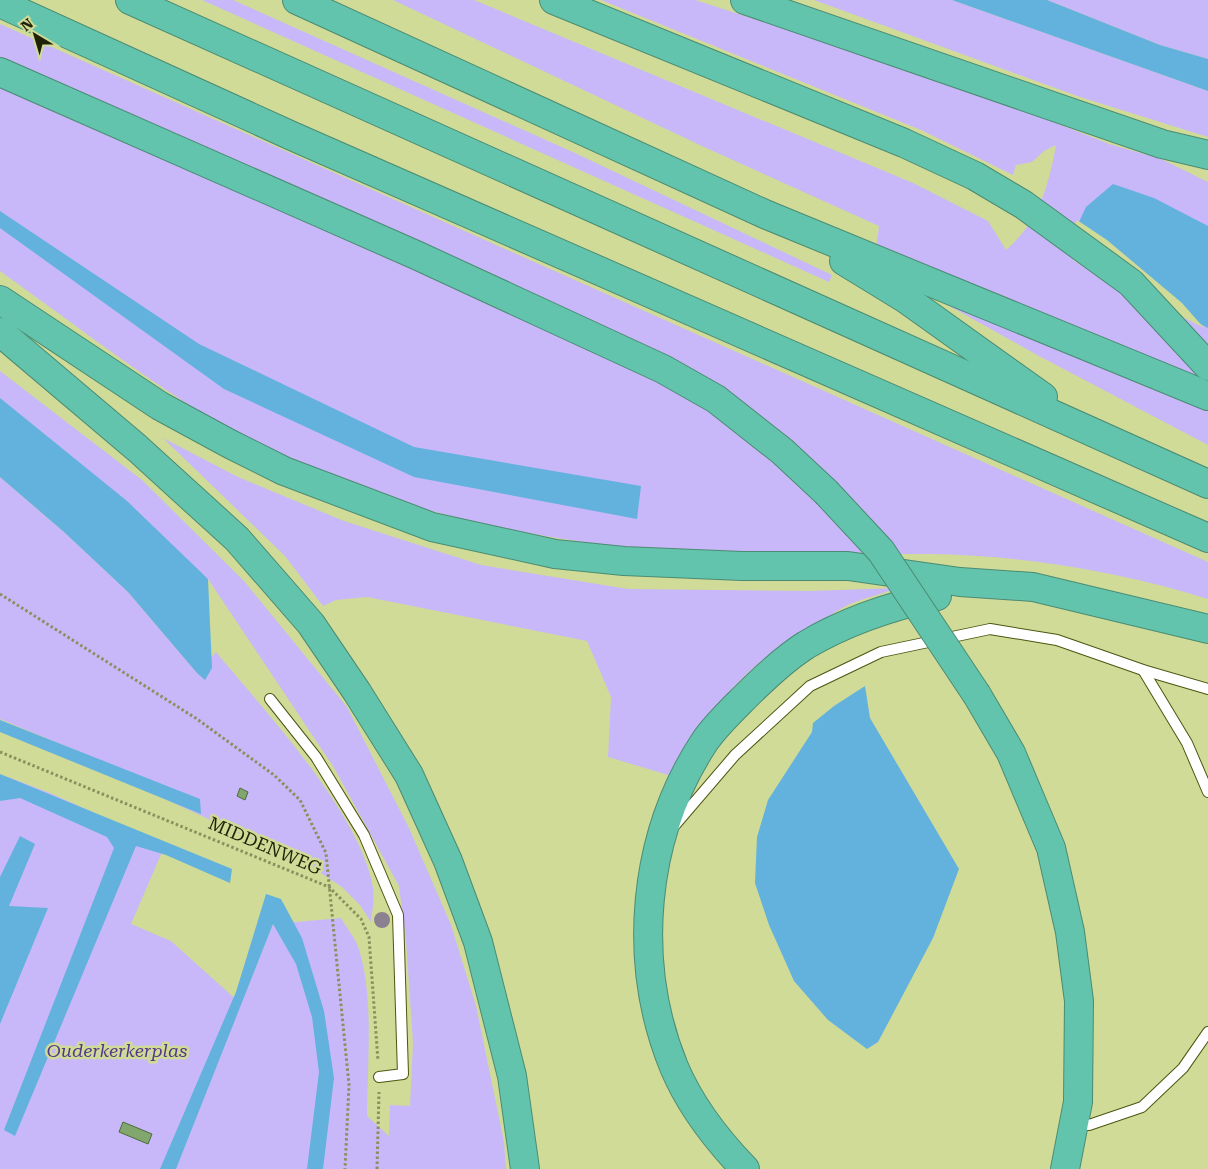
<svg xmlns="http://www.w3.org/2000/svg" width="1208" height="1169" font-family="'Roboto Serif',serif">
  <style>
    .green { fill: #c8b8f9 }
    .water { fill: #63b1dd }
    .pier { fill: #d0db97 }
    .building { fill: #81a66e; stroke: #4b6d38 }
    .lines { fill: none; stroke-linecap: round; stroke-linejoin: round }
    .service-casing { stroke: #4e5511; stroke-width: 12 }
    .motorway-casing { stroke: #4b8b72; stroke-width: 30 }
    .path { stroke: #89905d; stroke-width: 3; stroke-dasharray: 2.5 2.5; stroke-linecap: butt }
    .service { stroke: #fff; stroke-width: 10 }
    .motorway { stroke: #62c4ac; stroke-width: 28 }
    .motorway-bridge-casing { stroke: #4b8b72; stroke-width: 30; stroke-linecap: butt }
    .motorway-bridge { stroke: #62c4ac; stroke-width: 28 }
    .tree { fill: #8b8190 }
    .labels { text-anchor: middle; stroke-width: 5; stroke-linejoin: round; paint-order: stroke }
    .street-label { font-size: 18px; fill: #1f2207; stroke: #d0db97 }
    .park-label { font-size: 18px; font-style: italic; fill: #53388a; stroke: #d0db97 }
  </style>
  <rect width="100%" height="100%" fill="#d0db97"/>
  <!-- green -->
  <g class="green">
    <polygon points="202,0 233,0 575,153 832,275 829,282"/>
    <path d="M393,0H474L913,183L988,221L1006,250C1038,223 1049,185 1056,145L1044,151L1032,162L1016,165L1013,175L921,130L601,0H695L953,82L1109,144L1161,159L1208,182V445L1039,356L874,264L879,226L704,147Z"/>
    <polygon points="814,0 952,0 1208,91 1208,137 1080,97"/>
    <polygon points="1047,0 1208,0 1208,59 1160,45"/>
    <path d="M0,24L1208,562V599C1121,572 1021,555 929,554C837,553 744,559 652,550C492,535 325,494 189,405C124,363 63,316 0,271Z"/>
    <path d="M0,371L142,480L244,581L347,707L409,828L451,925L476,1006L504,1142L506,1169H0V801L8,777L50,793L165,845L131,924L171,941L241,1004L273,924L341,918C346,927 353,935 357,944C375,991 367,1066 367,1116L389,1136L390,1105L410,1106L413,1043L406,941L399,886L333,766L208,579L0,398Z"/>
    <path d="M163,438L238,477L344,521L481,565L628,589L809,591L897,588C882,594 865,598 850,604C839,609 828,617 817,623C751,660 706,708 675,777L608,757L611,697L587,641L367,597L336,600L323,606L285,556Z"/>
    <path d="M0,477L64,532L128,592L197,673L216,652C264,710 361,814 373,888C375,898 372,911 371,922L360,905L342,887L310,866L165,799L150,781L0,719Z"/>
  </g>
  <!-- water -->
  <g class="water">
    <polygon points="952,0 1047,0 1160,45 1208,59 1208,91"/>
    <polygon points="1113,184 1154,198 1208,226 1208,328 1076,259 1068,245 1086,207"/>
    <polygon points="0,211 199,344 414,447 641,486 637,519 414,477 224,389 0,228"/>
    <polygon points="0,398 127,501 208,579 212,668 205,680 197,673 128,592 64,532 0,477"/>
    <polygon points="865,686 870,718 959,869 933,938 878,1042 867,1049 828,1020 794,981 769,925 755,883 757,837 768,800 812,732 813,723 834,706"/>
    <polygon points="0,720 200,799 201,814 0,732"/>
    <polygon points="0,774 232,869 230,883 166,855 136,846 15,1136 4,1130 114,848 107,837 20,798 0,801"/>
    <polygon points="20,836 35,844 9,906 48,908 0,1024 0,877"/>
    <polygon points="266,894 281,899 302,938 324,1011 334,1078 323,1169 307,1169 319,1072 312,1017 296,964 273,924 176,1169 160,1169 236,992"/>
  </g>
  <!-- pier -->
  <polygon class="pier" points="1077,220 1107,240 1182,303 1204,328 1074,261 1066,245"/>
  <!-- building -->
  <g class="building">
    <polygon points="240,788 248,792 245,800 237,796"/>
    <polygon points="123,1122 152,1134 148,1144 119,1132"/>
  </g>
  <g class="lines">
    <defs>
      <g id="service">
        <polyline points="1143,670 1187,743 1208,792"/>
        <polyline points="270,699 316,757 364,835 398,915 403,1074 379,1077"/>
        <polyline points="675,825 735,755 810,686 881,652 990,629 1057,640 1143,670 1208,689"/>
        <polyline points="1074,1123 1089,1125 1142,1107 1183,1068 1208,1032"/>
      </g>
      <g id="motorway">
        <polyline points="130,0 1208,484"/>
        <polyline points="297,0 767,215 1208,396"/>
        <polyline points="554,0 904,143 975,176 1024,205 1131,283 1208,366"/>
        <polyline points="745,0 1162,144 1208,155"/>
        <polyline points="0,3 292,136 1208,538"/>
        <polyline points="0,72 416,255 663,369 716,399 782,451 826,492"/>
        <polyline points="844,261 906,299 1043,397"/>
        <polyline points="0,300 160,406 230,444 284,471 432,527 555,554 624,561 742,566 848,566 960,582 1033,587 1208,629"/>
        <polyline points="0,332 137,448 237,539 311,624 357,692 409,775 448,861 478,942 512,1076 525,1169"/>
        <polyline points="977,695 1011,753 1051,848 1070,932 1079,1001 1078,1102 1065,1169"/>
        <path d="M745,1169C717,1140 690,1105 674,1067C631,962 642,836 705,741C716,725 732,710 746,696C764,678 784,659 806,645C846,621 892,606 937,596"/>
      </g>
    </defs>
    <!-- service casing -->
    <use href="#service" class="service-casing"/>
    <!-- motorway casing -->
    <use href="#motorway" class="motorway-casing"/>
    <!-- path -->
    <g class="path">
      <polyline points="0,594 197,719 274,775 300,800 326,853 349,1085 345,1169"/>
      <polyline points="0,752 329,887 361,919 369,937 378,1061"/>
      <polyline points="377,1169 379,1092"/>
    </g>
    <!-- service -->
    <use href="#service" class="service"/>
    <!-- motorway -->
    <use href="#motorway" class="motorway"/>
    <defs>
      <polyline id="motorway-bridge" points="826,492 881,551 977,695"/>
    </defs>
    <!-- motorway-bridge casing -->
    <use href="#motorway-bridge" class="motorway-bridge-casing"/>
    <!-- motorway-bridge -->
    <use href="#motorway-bridge" class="motorway-bridge"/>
  </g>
  <!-- trees -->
  <circle class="tree" cx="382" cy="920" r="8"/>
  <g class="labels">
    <!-- street labels -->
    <g class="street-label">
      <text transform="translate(265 846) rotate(23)" y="6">MIDDENWEG</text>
    </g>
    <!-- park labels -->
    <g class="park-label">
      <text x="117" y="1057">Ouderkerkerplas</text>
    </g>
  </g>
  <!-- north arrow -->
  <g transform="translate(35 35) rotate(322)" stroke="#d0db97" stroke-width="4" paint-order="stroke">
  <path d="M0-4L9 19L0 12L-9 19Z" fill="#1f2207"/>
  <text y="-8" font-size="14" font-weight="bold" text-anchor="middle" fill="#1f2207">N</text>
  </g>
</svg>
